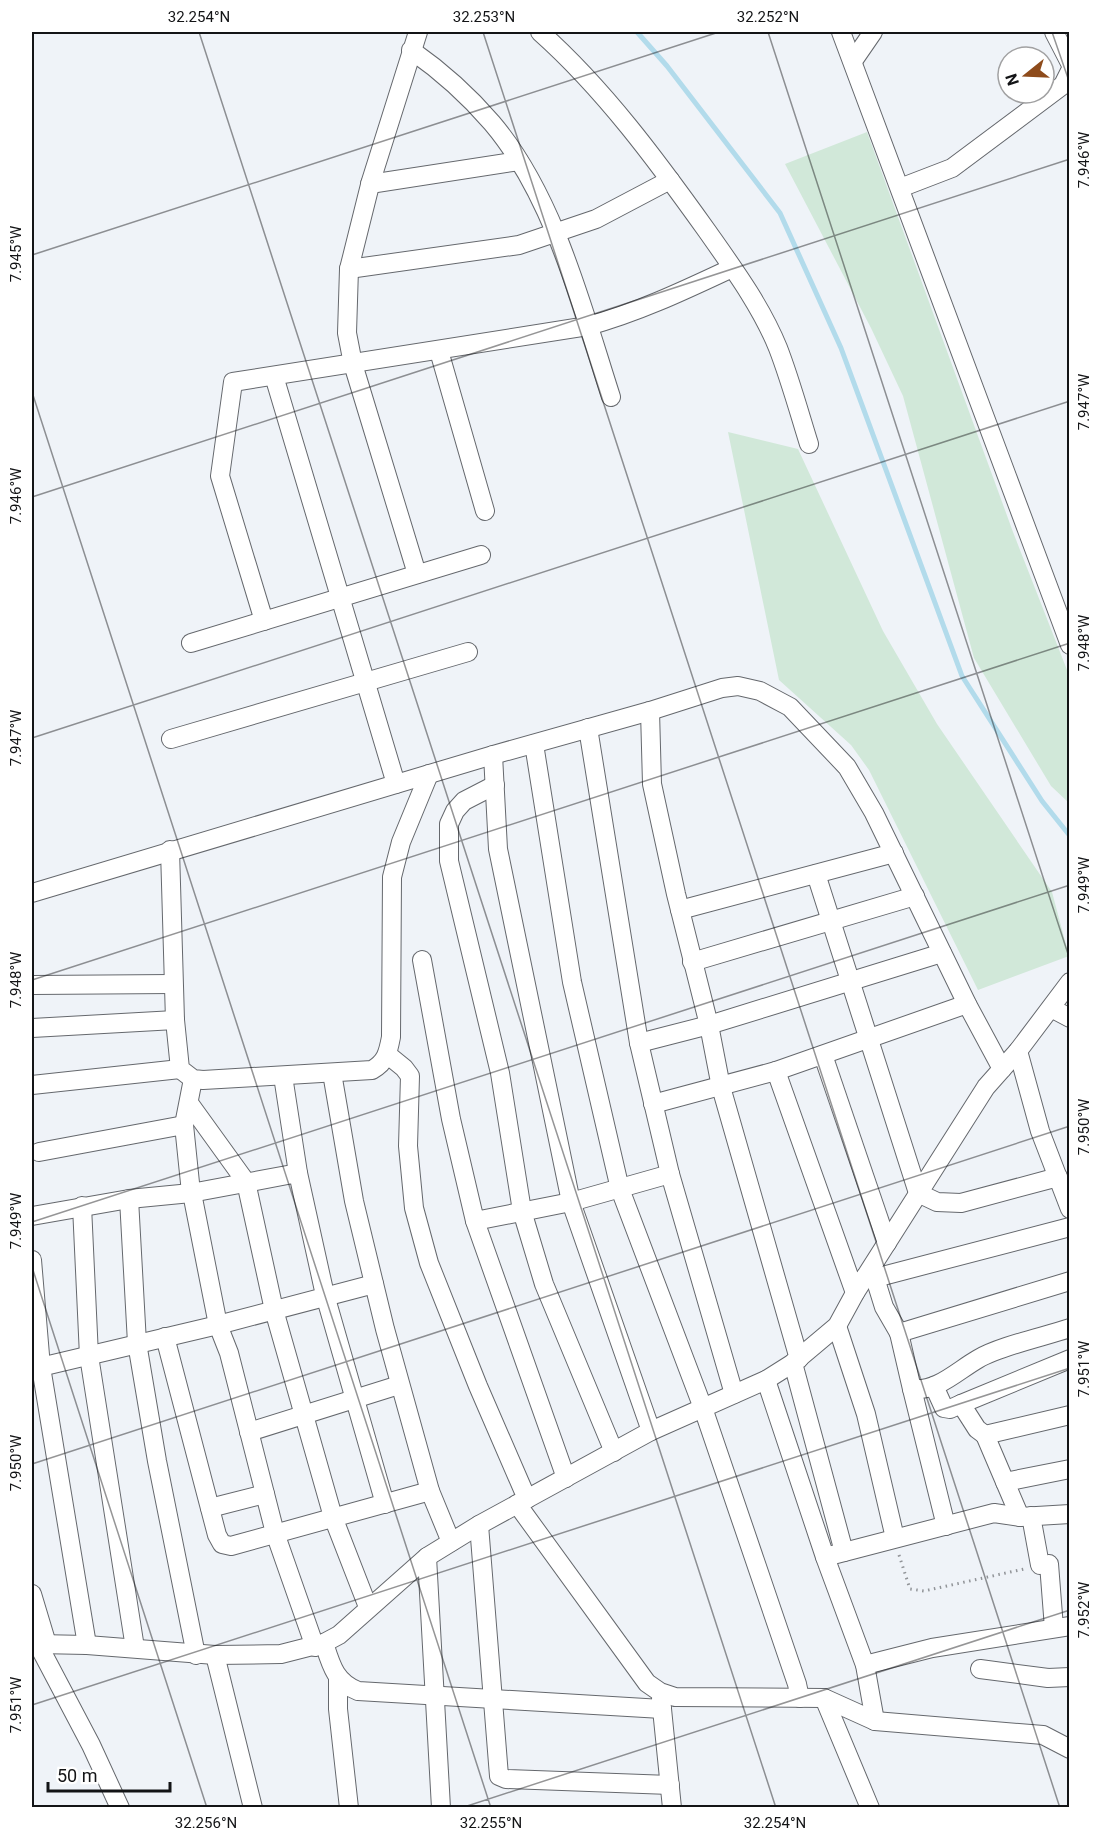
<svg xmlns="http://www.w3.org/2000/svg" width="1101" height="1839" font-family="Roboto,sans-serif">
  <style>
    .green { fill: #d1e8d9 }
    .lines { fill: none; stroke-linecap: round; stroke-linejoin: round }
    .stream { stroke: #b2dbeb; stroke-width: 5 }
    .minor-casing { stroke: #65686d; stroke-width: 20 }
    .path { stroke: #919498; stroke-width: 3; stroke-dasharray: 1.5 4.5; stroke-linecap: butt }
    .minor { stroke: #fff; stroke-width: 18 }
    .ticks { fill: none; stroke: #131416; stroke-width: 1.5; stroke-opacity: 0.45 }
    .neatline { fill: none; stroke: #131416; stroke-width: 2 }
    .ticks-label { font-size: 15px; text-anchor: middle; fill: #131416 }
  </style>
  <rect width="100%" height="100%" fill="#eff3f8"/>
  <!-- green -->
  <g class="green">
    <polygon points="867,132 1013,532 1069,675 1069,803 1051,786 974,658 903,396 871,328 785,164"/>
    <polygon points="728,432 798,449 883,631 937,724 1052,892 1069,956 978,990 869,770 851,745 779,680"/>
  </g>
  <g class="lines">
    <!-- stream -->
    <polyline class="stream" points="637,32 667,66 780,213 841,348 962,676 1042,801 1070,836"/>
    <defs>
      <g id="minor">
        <path d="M540,32C604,89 657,161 707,231C733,268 761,306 778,348C790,379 799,412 809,444"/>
        <polyline points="841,32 1070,645"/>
        <polyline points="1054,32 1070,63"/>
        <path d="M411,50C441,71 468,95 492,123C554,196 582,307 611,397"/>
        <polyline points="853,61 873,32"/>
        <polyline points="370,184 519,161"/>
        <polyline points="900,188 952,168 1063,85 1070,71"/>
        <polyline points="349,269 519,245 596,219 670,180"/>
        <polyline points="439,351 485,511"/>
        <polyline points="274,376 396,784"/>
        <polyline points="417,574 353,364 347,333 349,269 371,181 418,32"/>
        <path d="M264,621L220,476L233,382L588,326C639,312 685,290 732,268"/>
        <polyline points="191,643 481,555"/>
        <polyline points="650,711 652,784 676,894 709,1025 721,1087 799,1359"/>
        <polyline points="588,728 639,1043 670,1174 734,1394"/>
        <polyline points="171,739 468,652"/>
        <polyline points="534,744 572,982 620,1189 703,1408 797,1684 800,1698"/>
        <polyline points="493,755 498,849 571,1202 651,1431"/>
        <polyline points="495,785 464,801 455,811 449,824 449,861 500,1073 522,1211 544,1284 614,1452"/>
        <path d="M170,850L175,1020L180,1069L193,1079L203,1080L372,1070C386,1062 388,1053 391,1037L392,877L401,842L429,774"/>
        <polyline points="816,874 918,1193 937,1202 961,1203 1058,1177"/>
        <polyline points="32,893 493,755 650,711 722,688 738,686 760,691 790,707 847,767 874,813 967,1004 1002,1069"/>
        <polyline points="680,910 894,853"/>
        <polyline points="422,960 451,1119 475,1221 571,1202 670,1174"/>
        <polyline points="692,962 915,896"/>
        <polyline points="32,985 173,984"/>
        <polyline points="1051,1008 1070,1018"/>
        <polyline points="32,1028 175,1020"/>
        <polyline points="639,1043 709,1025 942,953"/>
        <polyline points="1018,1051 1040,1131 1070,1209"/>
        <polyline points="388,1055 404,1068 410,1076 408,1146 414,1208 429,1263 478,1386 527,1499"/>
        <polyline points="823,1055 887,1243"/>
        <polyline points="776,1071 855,1293"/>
        <polyline points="332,1073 354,1201 385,1329 430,1491 451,1542"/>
        <polyline points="283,1076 298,1173"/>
        <polyline points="193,1079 184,1125 190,1183 218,1325 229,1353 275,1533 315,1647"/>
        <polyline points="32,1085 180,1069"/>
        <polyline points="189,1103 246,1182 274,1310 333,1517 368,1607"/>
        <polyline points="653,1104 776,1071 967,1004"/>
        <polyline points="39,1152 184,1125"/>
        <polyline points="129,1199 137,1343 157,1461 196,1655"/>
        <polyline points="82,1206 89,1356 135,1648"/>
        <polyline points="32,1216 129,1199 191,1193 298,1173 325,1295 385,1504"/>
        <polyline points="475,1221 566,1478"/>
        <polyline points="32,1260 41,1367 87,1645"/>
        <polyline points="865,1277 875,1278 884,1307 899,1333 1070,1281"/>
        <polyline points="875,1278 1070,1227"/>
        <polyline points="837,1326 866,1414 895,1538"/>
        <path d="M899,1333L912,1389C937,1392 957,1371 978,1359C1000,1346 1043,1337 1070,1328"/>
        <polyline points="165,1337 217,1535 222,1544 231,1546 430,1491"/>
        <polyline points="1070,1359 961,1404 977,1429 985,1435 1070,1415"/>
        <polyline points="793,1363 844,1552"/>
        <polyline points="32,1369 218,1325 374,1284"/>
        <polyline points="766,1380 825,1557 865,1665 875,1721"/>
        <polyline points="934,1386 944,1408 950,1409 961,1404"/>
        <polyline points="912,1389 946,1526"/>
        <polyline points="249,1432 399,1385"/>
        <polyline points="985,1435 1020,1517"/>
        <polyline points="1005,1482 1070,1469"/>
        <polyline points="517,1504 647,1683 660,1692 675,1697 824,1698 875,1721 1043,1735 1070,1749"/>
        <polyline points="210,1508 265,1494"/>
        <polyline points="1031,1516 1040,1565"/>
        <polyline points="479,1525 499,1776 506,1779 670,1785"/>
        <polyline points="427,1557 441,1808"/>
        <polyline points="825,1557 994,1513 1020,1517 1070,1514"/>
        <polyline points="1049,1564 1054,1628"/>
        <polyline points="32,1594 47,1644"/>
        <polyline points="33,1635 91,1745 120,1808"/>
        <path d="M324,1643C331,1665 335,1682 358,1691L662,1709"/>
        <polyline points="38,1644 87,1645 215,1655 281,1654 324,1643 339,1635 427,1557 479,1525 651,1431 766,1380 793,1363 837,1326 855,1293 986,1087 1018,1051 1070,982"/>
        <polyline points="215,1655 253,1808"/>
        <polyline points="865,1665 932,1648 1070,1626"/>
        <polyline points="980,1669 1048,1678 1070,1677"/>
        <polyline points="338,1679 338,1709 349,1808"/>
        <polyline points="824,1698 870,1808"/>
        <polyline points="661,1699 672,1808"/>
      </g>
    </defs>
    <!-- minor casing -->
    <use href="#minor" class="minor-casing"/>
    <!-- path -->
    <polyline class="path" points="899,1555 910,1589 924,1591 1024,1569"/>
    <!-- minor -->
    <use href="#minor" class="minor"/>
  </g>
  <!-- ticks -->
  <path class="ticks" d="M199,32L776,1808M483,32L1060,1808M768,32L1070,960M1052,32L1070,84M32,255L719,32M32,392L491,1808M32,497L1070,159M32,738L1070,401M32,980L1070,643M32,1222L1070,885M32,1267L207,1808M32,1464L1070,1126M32,1705L1070,1368M461,1808L1070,1610"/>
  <!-- border -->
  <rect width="1101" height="1839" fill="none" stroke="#ffffff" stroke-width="66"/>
  <!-- north arrow -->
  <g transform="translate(1026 75) rotate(252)"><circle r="28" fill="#ffffff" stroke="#a1a1a2" stroke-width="1.5"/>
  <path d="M0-4.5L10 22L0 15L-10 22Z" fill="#8e4b1b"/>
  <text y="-9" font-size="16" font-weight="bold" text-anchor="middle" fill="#131416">N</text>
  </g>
  <!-- scale -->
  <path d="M48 1782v9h122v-9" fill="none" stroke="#131416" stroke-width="3"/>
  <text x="57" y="1782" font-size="18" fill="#131416" stroke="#ffffff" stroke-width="4.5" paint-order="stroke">50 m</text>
  <rect x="33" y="33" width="1035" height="1773" class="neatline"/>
  <g class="ticks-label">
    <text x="199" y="22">32.254°N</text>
    <text x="484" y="22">32.253°N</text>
    <text x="768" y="22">32.252°N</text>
    <text transform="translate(1084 160) rotate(-90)" y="5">7.946°W</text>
    <text transform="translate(16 254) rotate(-90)" y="5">7.945°W</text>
    <text transform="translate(1084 402) rotate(-90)" y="5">7.947°W</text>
    <text transform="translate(16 496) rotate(-90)" y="5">7.946°W</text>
    <text transform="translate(1084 643) rotate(-90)" y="5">7.948°W</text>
    <text transform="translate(16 738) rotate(-90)" y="5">7.947°W</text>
    <text transform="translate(1084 885) rotate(-90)" y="5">7.949°W</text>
    <text transform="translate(16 980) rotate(-90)" y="5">7.948°W</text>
    <text transform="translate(1084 1127) rotate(-90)" y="5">7.950°W</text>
    <text transform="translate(16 1221) rotate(-90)" y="5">7.949°W</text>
    <text transform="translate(1084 1369) rotate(-90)" y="5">7.951°W</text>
    <text transform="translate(16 1463) rotate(-90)" y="5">7.950°W</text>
    <text transform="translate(1084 1610) rotate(-90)" y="5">7.952°W</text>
    <text transform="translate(16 1705) rotate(-90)" y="5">7.951°W</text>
    <text x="206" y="1828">32.256°N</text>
    <text x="491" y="1828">32.255°N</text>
    <text x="775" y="1828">32.254°N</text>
  </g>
</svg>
